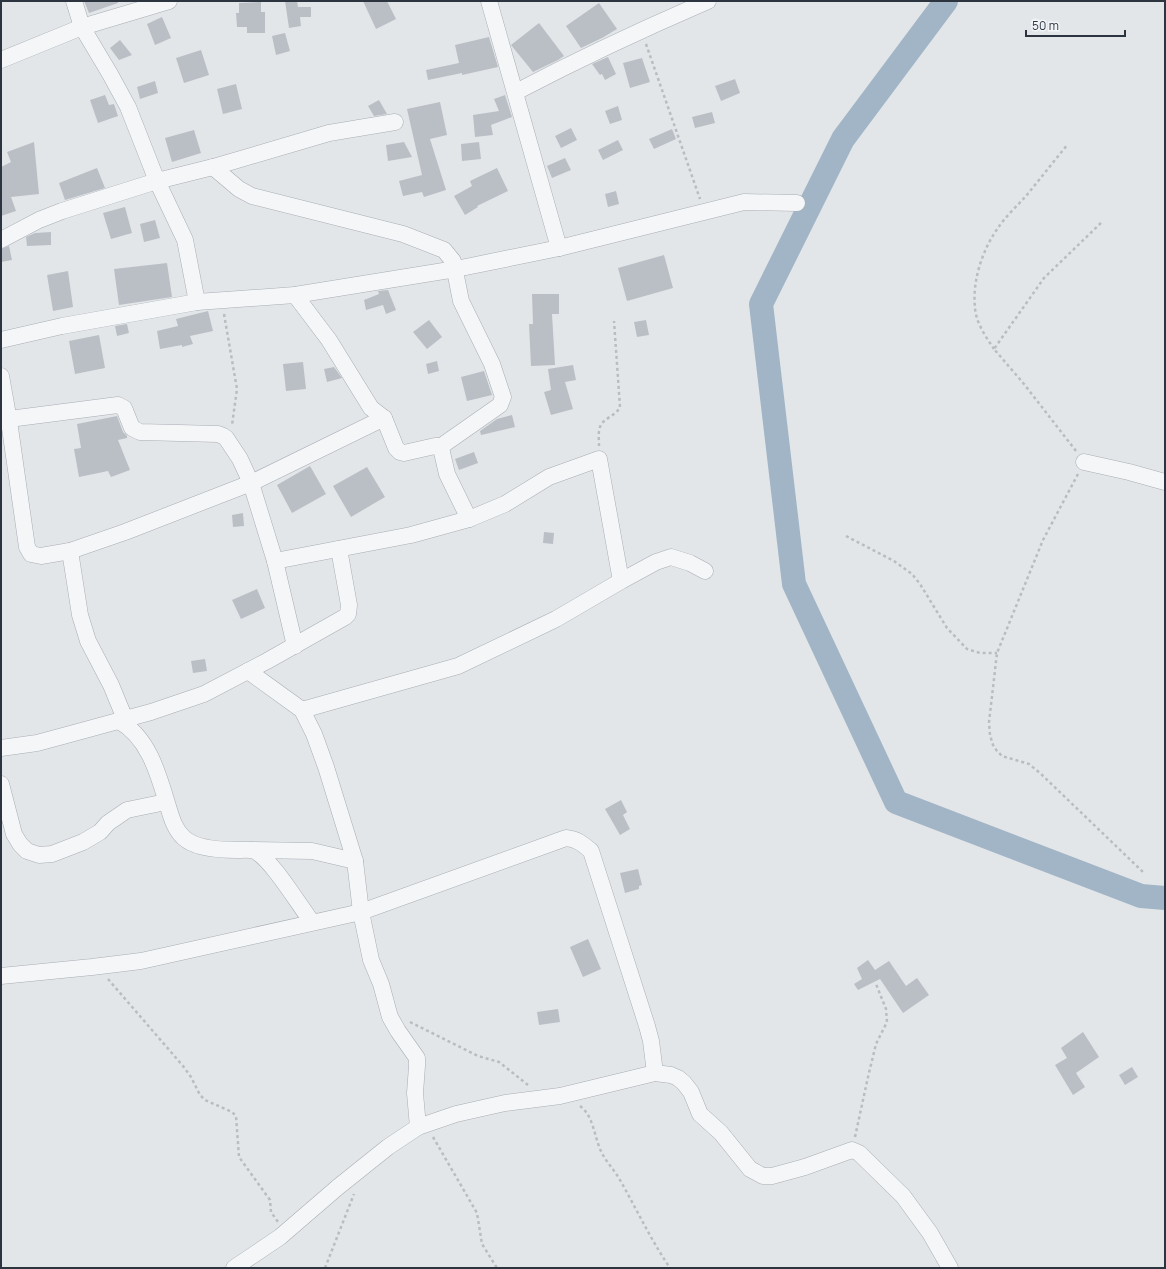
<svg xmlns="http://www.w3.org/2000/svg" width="1166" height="1269" font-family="Manrope,sans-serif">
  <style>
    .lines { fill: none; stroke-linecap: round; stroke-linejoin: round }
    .river { stroke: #a1b5c6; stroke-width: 24 }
    .building { fill: #babfc6 }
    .minor-casing { stroke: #a8adb3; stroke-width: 17 }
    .path { stroke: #b9bcc1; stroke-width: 2.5; stroke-dasharray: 3 3; stroke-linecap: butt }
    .minor { stroke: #f5f6f8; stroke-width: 16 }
  </style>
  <rect width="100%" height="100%" fill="#e3e6e9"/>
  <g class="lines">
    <!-- river -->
    <polyline class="river" points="946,1 843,139 761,304 794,584 896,802 1141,896 1165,898"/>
  </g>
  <!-- building -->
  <g class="building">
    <polygon points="84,1 118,1 118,3 89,13"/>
    <polygon points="285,1 297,1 298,7 311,7 311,17 300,17 301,26 289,28"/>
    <polygon points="363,1 387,1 396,19 376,29"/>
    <polygon points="261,2 261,12 265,12 265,33 247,33 247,27 237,27 236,13 239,13 239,3"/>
    <polygon points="599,3 617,29 602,38 581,48 566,26"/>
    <polygon points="162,17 171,38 155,45 147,24"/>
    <polygon points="539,23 564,56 558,60 533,72 511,45"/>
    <polygon points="285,33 290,51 276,55 272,36"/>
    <polygon points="489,37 498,67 462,75 462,73 428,80 426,70 459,63 455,45"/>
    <polygon points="120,40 132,55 119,60 110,48"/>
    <polygon points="201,50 209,75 184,83 176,58"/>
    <polygon points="608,57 616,74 605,80 602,74 600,75 592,64"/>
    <polygon points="642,58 650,82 630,88 623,63"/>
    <polygon points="735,79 740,93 721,101 715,86"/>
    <polygon points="155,81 158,93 140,99 137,87"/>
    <polygon points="236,84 242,109 223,114 217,89"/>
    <polygon points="105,95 109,105 114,104 118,116 98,123 90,100"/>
    <polygon points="505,95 512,117 491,125 493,135 475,137 473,115 499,111 494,99"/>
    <polygon points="379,100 387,114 374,116 368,106"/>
    <polygon points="440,102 447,135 430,139 446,190 424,197 422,192 403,196 399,181 422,175 407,109"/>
    <polygon points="618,106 622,120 610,124 605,111"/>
    <polygon points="712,112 715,123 695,128 692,117"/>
    <polygon points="571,128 577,140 561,148 555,136"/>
    <polygon points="672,129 676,139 654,149 649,139"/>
    <polygon points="194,130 201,153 172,162 165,138"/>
    <polygon points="618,140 623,150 603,160 598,150"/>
    <polygon points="34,142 39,194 11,197 16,211 1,216 1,167 11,162 7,152"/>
    <polygon points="404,142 412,157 388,161 386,145"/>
    <polygon points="479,142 481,159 462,161 461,144"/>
    <polygon points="565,158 571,170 552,178 547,166"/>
    <polygon points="97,168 105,188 65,200 59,183"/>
    <polygon points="497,168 508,191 477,206 478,207 465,215 454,196 472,186 470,181"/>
    <polygon points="616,191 619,204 608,207 605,194"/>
    <polygon points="125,207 132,233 111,239 103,213"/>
    <polygon points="155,220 160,238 144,242 140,224"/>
    <polygon points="51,232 51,245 27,246 26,237 35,233"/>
    <polygon points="9,246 12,260 1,262 1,249"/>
    <polygon points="664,255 673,288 627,301 618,268"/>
    <polygon points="167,263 172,297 119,305 114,269"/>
    <polygon points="68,271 73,307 53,311 47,275"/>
    <polygon points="388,290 396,310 386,314 383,305 366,310 364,300 379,294 378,291"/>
    <polygon points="532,294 559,294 559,314 552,314 555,365 531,366 529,324 533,324"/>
    <polygon points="208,311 213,331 190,336 193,344 182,347 182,345 160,349 157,331 178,326 176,319"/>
    <polygon points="429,320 442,337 427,349 413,332"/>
    <polygon points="646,320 649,335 637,337 634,322"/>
    <polygon points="127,324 129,333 117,336 115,326"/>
    <polygon points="99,335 105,368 75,374 69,341"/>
    <polygon points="437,361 439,371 428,374 426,364"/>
    <polygon points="303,362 306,389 286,391 283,364"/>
    <polygon points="573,365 576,380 565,382 573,409 551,415 544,392 551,390 548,369"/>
    <polygon points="334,367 342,378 327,382 324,369"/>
    <polygon points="484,371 492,395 467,401 461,377"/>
    <polygon points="512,415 515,427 481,435 480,431 497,419"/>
    <polygon points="117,416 123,432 127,436 127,438 118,440 130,470 111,477 108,471 79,477 74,449 81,448 77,424"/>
    <polygon points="474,452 478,463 459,470 455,459"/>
    <polygon points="310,466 326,494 292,513 277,485"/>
    <polygon points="367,467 385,497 351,517 333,486"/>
    <polygon points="243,513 244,526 233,527 232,515"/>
    <polygon points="544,532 554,533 553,544 543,543"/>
    <polygon points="257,589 265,608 241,619 232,600"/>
    <polygon points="205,659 207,671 193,673 191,661"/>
    <polygon points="621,800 627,812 623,815 630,829 620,835 605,809"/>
    <polygon points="638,869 642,885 639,886 639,889 625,893 620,873"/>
    <polygon points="588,939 601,969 583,977 570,947"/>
    <polygon points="868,960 875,970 889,961 906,986 917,978 929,995 903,1013 880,979 858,990 854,984 862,979 857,968"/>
    <polygon points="558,1009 560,1022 539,1025 537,1012"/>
    <polygon points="1083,1032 1099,1057 1076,1073 1085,1087 1073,1095 1055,1065 1067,1058 1061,1048"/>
    <polygon points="1132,1067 1138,1077 1125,1085 1119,1075"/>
  </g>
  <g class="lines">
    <defs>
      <g id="minor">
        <polyline points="74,1 82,27 110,74 128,107 157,181 185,240 197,302"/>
        <polyline points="489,1 559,248"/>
        <polyline points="1,60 82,27 169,1"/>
        <path d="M516,92C579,59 643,29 708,1"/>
        <polyline points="213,167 239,189 252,196 403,234 444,250 453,261 461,301 492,364 503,397 500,405 440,447"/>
        <polyline points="1,240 39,220 62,211 157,181 217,166 329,133 395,122"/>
        <polyline points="295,295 329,340 371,408 384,418 396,448 400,452 404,453 435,446 439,446 441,448 447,474 469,519"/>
        <polyline points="1,340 62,326 197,302 295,295 456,269 559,248 744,202 797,203"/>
        <polyline points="1,376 9,421 27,547 31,554 41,556 70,551 125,532 251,483 384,418"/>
        <polyline points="9,419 118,405 124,408 132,428 140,432 218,434 223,436 226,438 240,459 251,483 275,561 295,646"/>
        <polyline points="1084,462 1129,472 1165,482"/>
        <polyline points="70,551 80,615 88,641 111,685 125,719"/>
        <polyline points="275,561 411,535 469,519 505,504 549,477 599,459 621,581"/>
        <polyline points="248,671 302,710 314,734 326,767 355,861 361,912 371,960 381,984 390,1017 398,1031 417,1058 417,1066 415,1093 418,1127"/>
        <polyline points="302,710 458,666 556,619 621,581 656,562 671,557 690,563 705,571"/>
        <path d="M119,721C148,737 158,773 167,803C171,816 174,829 184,838C196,849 221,850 237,850C242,850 250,849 255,851C272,860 299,905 312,922"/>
        <polyline points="1,748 37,743 63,736 151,712 204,694 267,661 345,617 348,614 349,605 339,549"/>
        <polyline points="1,784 14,834 20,844 27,851 39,855 52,854 83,842 100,832 108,823 127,810 166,802"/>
        <polyline points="253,850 312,851 355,861"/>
        <path d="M1,976L92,967L141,961L361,912L566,838C577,839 583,844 591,851L647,1026L651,1041L655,1073"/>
        <polyline points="234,1268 280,1237 338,1187 388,1147 418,1127 456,1114 505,1103 560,1096 655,1073 671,1075 678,1078 684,1083 691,1092 700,1114 721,1133 750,1169 763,1176 772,1176 805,1167 852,1150 859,1153 903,1196 930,1233 950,1268"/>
      </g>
    </defs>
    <!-- minor casing -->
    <use href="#minor" class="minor-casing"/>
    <!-- path -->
    <g class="path">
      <polyline points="646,44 700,199"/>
      <polyline points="224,314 237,389 232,425"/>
      <path d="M994,349C986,337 976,323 975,308C972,282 982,250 998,228C1005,217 1017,206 1026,196C1040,179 1054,161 1068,144"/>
      <path d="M599,446C599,440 598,432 600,427C603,418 616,416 620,407L614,321"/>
      <polyline points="1076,451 1024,384 994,349 1044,278 1103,221"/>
      <polyline points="1078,474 1043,540 997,653 989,722 990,735 993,745 997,751 1002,756 1029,764 1040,773 1143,872"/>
      <polyline points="846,536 894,561 912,574 920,584 947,628 967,649 980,653 997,653"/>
      <polyline points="108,979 183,1066 191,1077 200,1095 205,1100 232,1112 236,1116 239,1157 270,1200 271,1212 278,1222"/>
      <polyline points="410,1022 478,1056 499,1062 528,1085"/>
      <path d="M580,1106C595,1117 594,1140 603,1155C608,1164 615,1171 620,1180C637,1210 651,1240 670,1268"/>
      <polyline points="433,1137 477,1213 482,1244 497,1268"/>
      <polyline points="855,1137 868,1077 876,1044 887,1022 886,1009 876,984"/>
      <polyline points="325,1268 354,1194"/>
    </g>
    <!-- minor -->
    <use href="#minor" class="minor"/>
  </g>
  <!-- border -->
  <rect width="1166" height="1269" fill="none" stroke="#2c3440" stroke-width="4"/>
  <!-- scale -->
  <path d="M1026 30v6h99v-6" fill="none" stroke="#2c3440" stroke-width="2"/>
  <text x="1032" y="30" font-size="12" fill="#2c3440" stroke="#f2f4f7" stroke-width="3" paint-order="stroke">50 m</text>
</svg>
